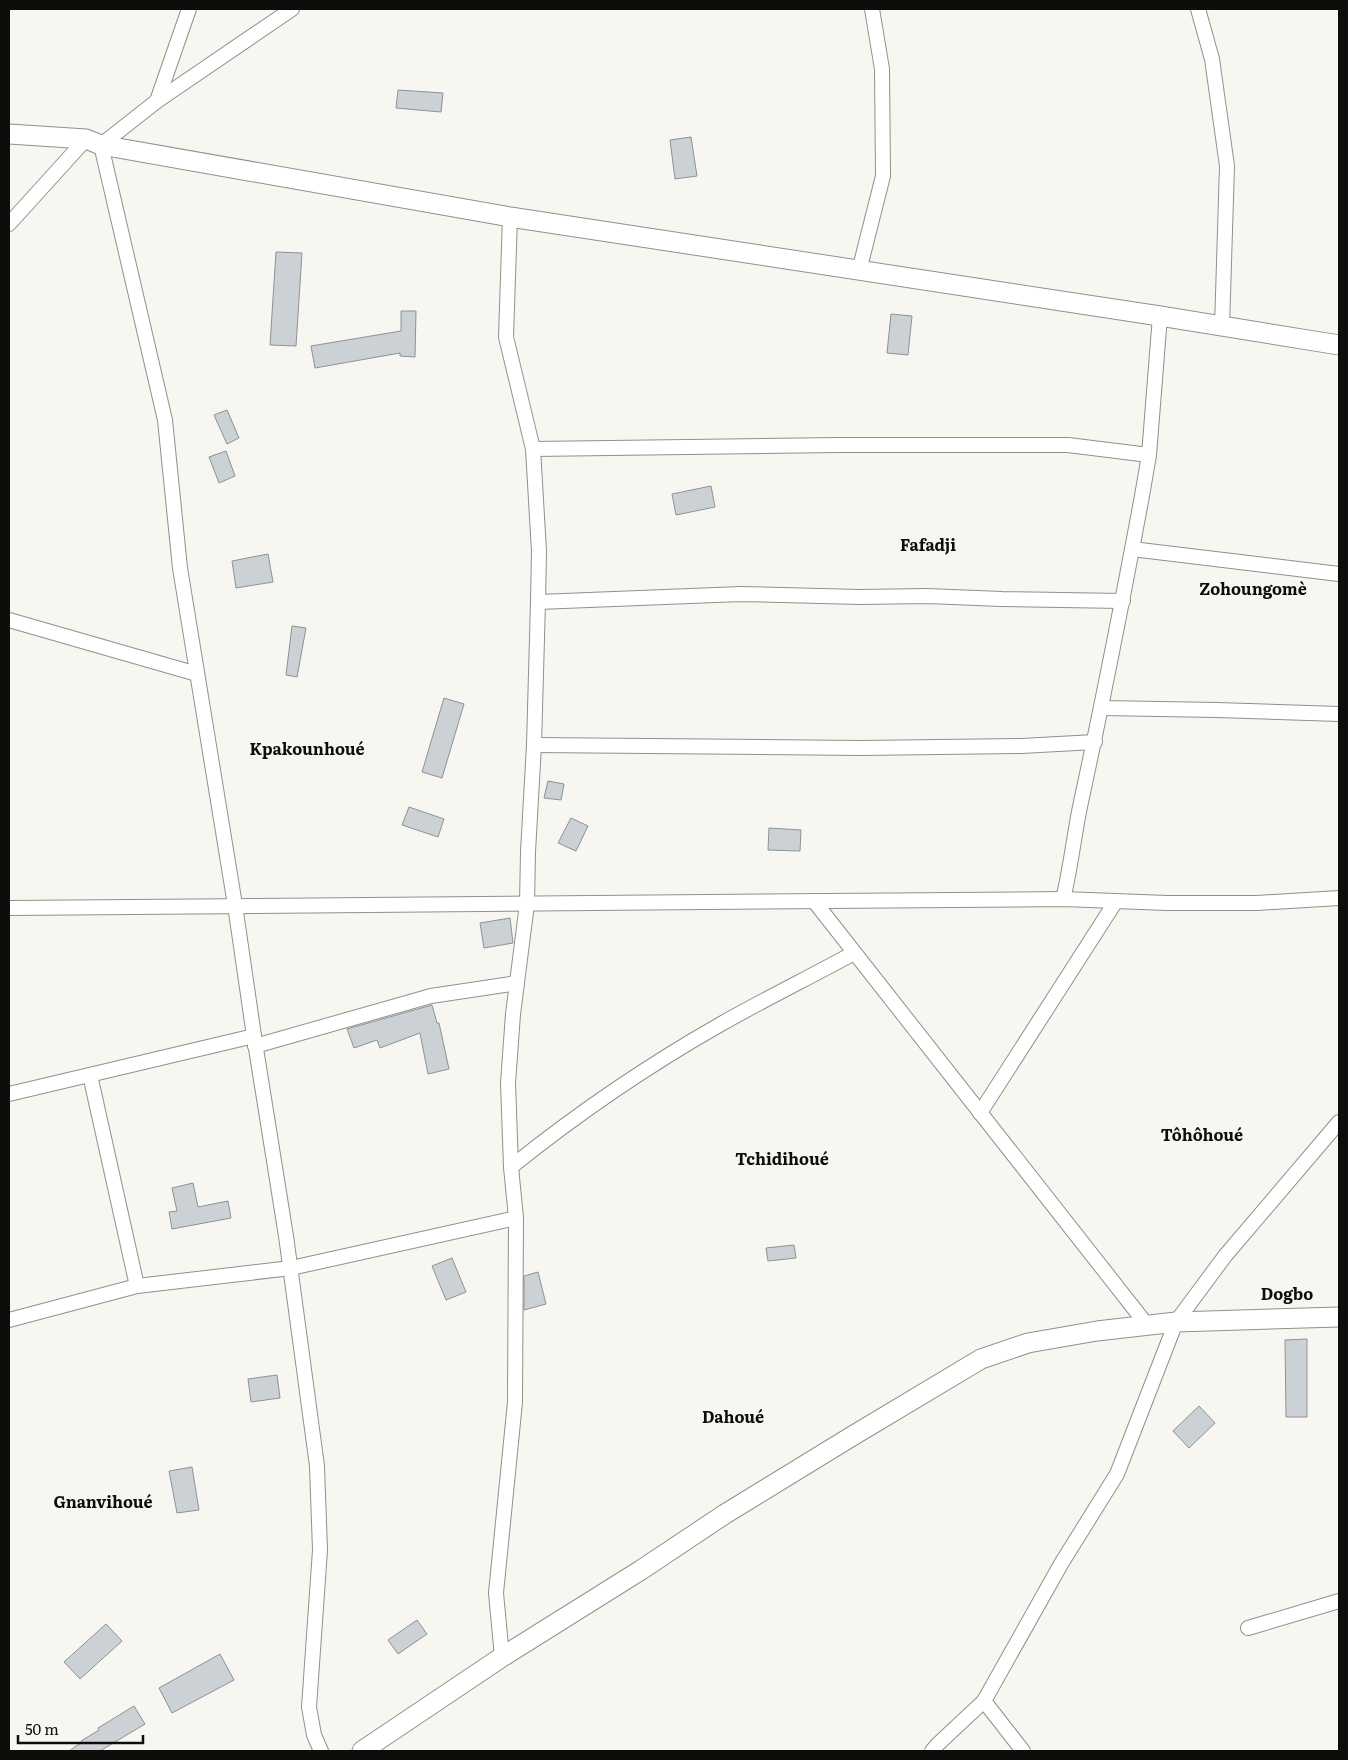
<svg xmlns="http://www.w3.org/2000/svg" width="1348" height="1760" font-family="Literata,serif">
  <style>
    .building { fill: #cbd1d5; stroke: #8d9296 }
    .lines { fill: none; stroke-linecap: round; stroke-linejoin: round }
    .street-casing { stroke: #91908a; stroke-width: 16 }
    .secondary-casing { stroke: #91908a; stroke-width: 21 }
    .street { stroke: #fff; stroke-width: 14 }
    .secondary { stroke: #fff; stroke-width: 19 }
    .labels { text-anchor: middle; stroke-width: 4; stroke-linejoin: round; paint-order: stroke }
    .quarter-label { font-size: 16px; font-weight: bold; fill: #0d0d0b; stroke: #f7f6f0 }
  </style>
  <rect width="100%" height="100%" fill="#f7f6f0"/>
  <!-- building -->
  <g class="building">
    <polygon points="398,90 443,93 441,112 396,108"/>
    <polygon points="691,137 697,176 675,179 670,140"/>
    <polygon points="276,252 302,253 296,346 270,345"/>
    <polygon points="401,311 416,311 415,357 400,356 400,353 315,368 311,346 401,331"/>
    <polygon points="891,314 912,316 908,355 887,353"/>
    <polygon points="227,410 239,438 227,444 214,415"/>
    <polygon points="226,451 235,476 219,483 209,457"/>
    <polygon points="711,486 715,507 676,515 672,494"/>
    <polygon points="268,554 273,582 236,588 232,561"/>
    <polygon points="292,626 306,628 297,677 286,675"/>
    <polygon points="444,698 464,704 442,778 422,772"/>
    <polygon points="548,781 564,784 561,800 544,798"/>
    <polygon points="409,807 444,819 438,837 402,825"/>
    <polygon points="571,818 588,826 576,851 558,843"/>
    <polygon points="769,828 801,830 800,851 768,850"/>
    <polygon points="510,918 513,943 484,948 480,923"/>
    <polygon points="432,1005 437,1023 439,1023 449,1069 428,1074 420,1033 380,1048 377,1040 354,1048 347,1029"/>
    <polygon points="193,1183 198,1207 228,1201 231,1218 172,1229 169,1212 177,1211 172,1188"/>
    <polygon points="794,1245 796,1258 768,1261 766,1248"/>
    <polygon points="452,1258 466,1292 446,1300 432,1266"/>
    <polygon points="538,1272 546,1304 524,1310 524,1276"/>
    <polygon points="1307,1339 1307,1417 1286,1417 1285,1340"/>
    <polygon points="277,1375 280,1398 251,1402 248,1379"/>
    <polygon points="1199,1406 1215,1423 1189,1448 1173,1431"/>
    <polygon points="192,1467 199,1510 177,1513 169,1471"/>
    <polygon points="417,1620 427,1634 398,1654 388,1640"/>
    <polygon points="106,1624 122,1641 80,1679 64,1662"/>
    <polygon points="220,1654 234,1680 172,1713 159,1688"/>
    <polygon points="134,1706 145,1724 100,1751 69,1751 82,1742 81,1741 99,1730 98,1728"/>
  </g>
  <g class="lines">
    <defs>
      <g id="street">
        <polyline points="292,9 157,101 101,145 165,420 180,568 235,905 254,1036 286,1236 317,1466 320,1550 309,1707 314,1735 321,1751"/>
        <polyline points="1198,9 1212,59 1227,166 1222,327"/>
        <polyline points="157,101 189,9"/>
        <polyline points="9,224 86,139"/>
        <polyline points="859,271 883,176 882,69 872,9"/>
        <polyline points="533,449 838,445 1068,445 1149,455"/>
        <polyline points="1132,549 1339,574"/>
        <polyline points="538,602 741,594 860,597 927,596 1002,599 1123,601"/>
        <polyline points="9,620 197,674"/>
        <polyline points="1102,708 1217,710 1339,714"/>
        <polyline points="534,745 860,748 1021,746 1095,742"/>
        <path d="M1063,899C1071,867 1074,834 1081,802C1103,700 1123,598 1142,496L1149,455L1160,316"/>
        <polyline points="814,901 1147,1325"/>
        <polyline points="9,908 1063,899 1167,903 1257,903 1339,898"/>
        <polyline points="255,1046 431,996 517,983"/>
        <polyline points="90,1075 137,1286"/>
        <polyline points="9,1094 254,1036"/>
        <polyline points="980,1113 1116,901"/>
        <path d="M511,1167C577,1114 647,1066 721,1024C765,999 810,977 854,953"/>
        <polyline points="9,1320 137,1286 291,1268 516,1218"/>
        <polyline points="1248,1628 1339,1601"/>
        <polyline points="502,1657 496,1593 515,1402 516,1218 511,1167 508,1083 513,1014 527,904 528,852 534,745 538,602 539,551 533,449 506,337 510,217"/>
        <polyline points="984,1701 1023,1751"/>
        <polyline points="932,1751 938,1744 984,1701 1061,1564 1117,1474 1176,1322 1225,1256 1339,1122"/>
      </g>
      <g id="secondary">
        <polyline points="9,134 86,139 101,145 510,217 1160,316 1339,345"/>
        <polyline points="362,1751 502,1657 641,1570 725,1514 854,1435 981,1359 1028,1343 1097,1331 1176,1322 1339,1317"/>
      </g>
    </defs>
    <!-- street casing -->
    <use href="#street" class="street-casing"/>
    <!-- secondary casing -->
    <use href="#secondary" class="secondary-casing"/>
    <!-- street -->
    <use href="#street" class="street"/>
    <!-- secondary -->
    <use href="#secondary" class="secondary"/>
  </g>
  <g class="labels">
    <!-- quarter labels -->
    <g class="quarter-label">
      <text x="928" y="551">Fafadji</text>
      <text x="1253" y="595">Zohoungomè</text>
      <text x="307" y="755">Kpakounhoué</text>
      <text x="1202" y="1141">Tôhôhoué</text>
      <text x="782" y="1165">Tchidihoué</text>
      <text x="1287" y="1300">Dogbo</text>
      <text x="733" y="1423">Dahoué</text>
      <text x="103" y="1508">Gnanvihoué</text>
    </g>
  </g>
  <!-- border -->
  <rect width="1348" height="1760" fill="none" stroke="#0d0d0b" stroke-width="20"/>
  <!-- scale -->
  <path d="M18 1735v8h125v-8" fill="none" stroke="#0d0d0b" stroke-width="2.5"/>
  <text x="25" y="1735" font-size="15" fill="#0d0d0b" stroke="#f7f6f0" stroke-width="4" paint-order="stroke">50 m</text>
</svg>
